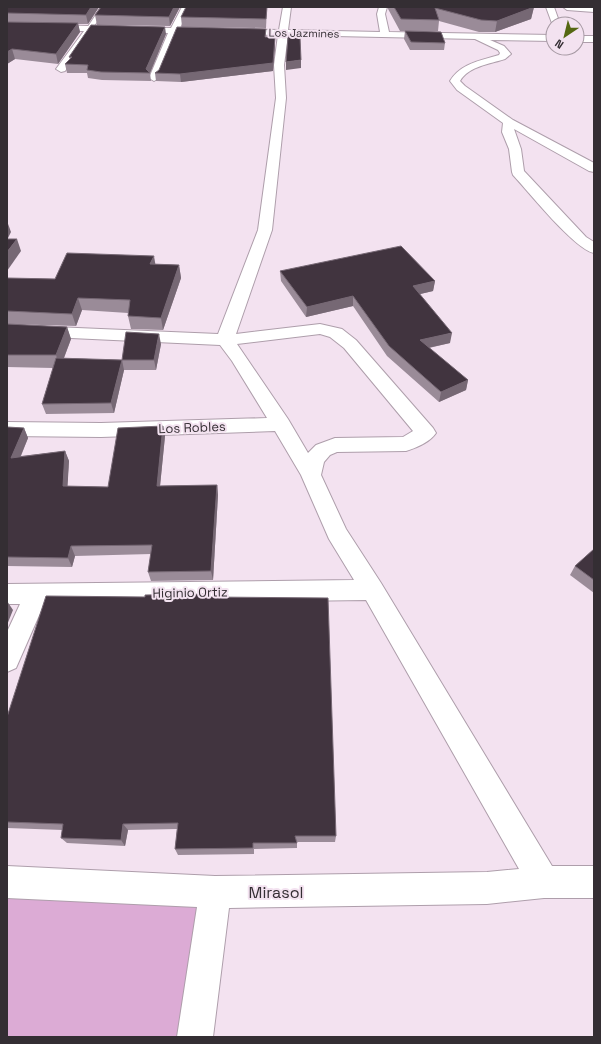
<svg xmlns="http://www.w3.org/2000/svg" width="601" height="1044" font-family="'Space Grotesk',sans-serif">
  <style>
    .green { fill: #dcabd5 }
    .lines { fill: none; stroke-linecap: round; stroke-linejoin: round }
    .service-casing { stroke: #ae9eab; stroke-width: 2 }
    .minor-casing { stroke: #ae9eab; stroke-width: 2 }
    .service { fill: #fff; fill-rule: evenodd }
    .minor { fill: #fff; fill-rule: evenodd }
    .wall { fill: #9a8b98 }
    .shaded-wall { fill: #766874 }
    .building { fill: #41343f; stroke: #766874 }
    .labels { text-anchor: middle; stroke-width: 4; stroke-linejoin: round; paint-order: stroke }
    .far-street-label { font-size: 11px; fill: #342e33; stroke: #f3e2f0 }
    .street-label { font-size: 13px; fill: #342e33; stroke: #f3e2f0 }
    .near-street-label { font-size: 16px; fill: #342e33; stroke: #f3e2f0 }
  </style>
  <rect width="100%" height="100%" fill="#f3e2f0"/>
  <!-- green -->
  <polygon class="green" points="7,882 215,892 195,1037 7,1037"/>
  <g class="lines">
    <defs>
      <polygon id="service" points="101,7 107,7 92,29 88,29 87,28"/>
      <g id="minor">
        <path d="M182,7H190L180,28L279,30L283,7H291L288,30L380,32L377,14L379,7H387L385,14L389,32L553,35V41L490,40L504,46L511,54L505,59C490,64 469,66 460,81L465,86L513,120L594,163V172L589,171L514,129L521,149L524,171L586,237L594,242V253C574,249 529,192 513,175L512,172L509,149L502,132L503,123L457,90L450,81C461,63 480,61 499,55L500,53L498,50L475,39L288,35L284,65L286,98L272,230L236,334L320,324L342,329L356,340L433,428L436,433C430,442 416,448 406,451L337,452L330,455L324,462L321,475L346,529L381,583L552,866H594V898H544L487,904L229,908L213,1037H177L197,907L7,898V866L215,876L487,872L519,869L366,600L44,604L16,668L7,672V632L20,604H7V584L354,580L329,539L301,475L275,431L101,437L7,436V422L101,423L267,418L232,361L220,345L7,335V325L218,334L258,230L276,98L274,65L278,35L177,33L159,78L154,81L149,78L168,33L91,31L92,33L65,71L61,72L56,69L84,31L7,30V24L171,28ZM320,334L330,337L344,348L413,431L403,437L335,438L316,445L308,453L288,419L237,344Z"/>
        <polygon points="546,7 554,7 560,24 553,24 553,26"/>
        <polygon points="563,7 594,7 594,12 567,10"/>
        <rect x="577" y="36" width="17" height="6"/>
      </g>
    </defs>
    <!-- service casing -->
    <use href="#service" class="service-casing"/>
    <!-- minor casing -->
    <use href="#minor" class="minor-casing"/>
    <!-- service -->
    <use href="#service" class="service"/>
    <!-- minor -->
    <use href="#minor" class="minor"/>
  </g>
  <!-- wall -->
  <g class="wall">
    <polygon points="7,7 99,7 88,24 78,24 80,32 58,64 15,59 7,64"/>
    <polygon points="180,7 170,26 97,25 95,15"/>
    <polygon points="267,7 266,28 182,27 181,17"/>
    <polygon points="387,7 534,7 531,19 495,32 479,32 439,21 438,31 400,31"/>
    <polygon points="405,31 445,43 444,50 410,50 404,39"/>
    <polygon points="166,34 150,73 151,81 102,80 88,78 87,73 67,73 65,64 70,59 69,57"/>
    <polygon points="266,37 275,37 275,45 273,71 181,82 156,81 155,73"/>
    <polygon points="155,264 179,265 181,278 163,330 131,329 128,316 128,313 82,310 76,326 7,324 7,278 55,279"/>
    <polygon points="280,271 435,281 433,291 420,294 450,343 429,348 468,380 466,390 439,402 387,356 353,306 306,317 281,281"/>
    <polygon points="7,324 67,327 71,339 64,358 122,360 161,344 156,370 124,370 114,413 46,414 42,404 53,368 7,367"/>
    <polygon points="163,426 165,436 160,486 217,485 218,495 213,580 151,581 148,572 151,554 75,556 72,567 7,566 7,427 24,428 28,438 21,456 65,451 69,461 67,486 108,487"/>
    <polygon points="594,549 594,593 570,575 575,566"/>
    <polygon points="210,597 336,836 335,842 297,842 297,848 254,849 254,854 178,855 175,849 177,829 128,830 125,846 67,843 61,838 63,830 7,828 7,717"/>
  </g>
  <!-- shaded-wall -->
  <g class="shaded-wall">
    <polygon points="91,7 99,7 88,24 86,15"/>
    <polygon points="174,7 180,7 170,26 169,17"/>
    <polygon points="534,7 531,19 495,32 497,21"/>
    <polygon points="78,23 80,32 58,64 56,54"/>
    <polygon points="165,27 166,34 150,73 146,69"/>
    <polygon points="275,37 275,45 273,71 181,82 180,74"/>
    <polygon points="12,49 15,59 7,64 7,52"/>
    <polygon points="301,60 301,68 286,70 286,62"/>
    <polygon points="7,221 11,232 7,240"/>
    <polygon points="17,239 21,251 7,271 7,252"/>
    <polygon points="154,256 156,268 150,264"/>
    <polygon points="179,265 181,278 163,330 161,318"/>
    <polygon points="435,281 433,291 412,296 413,286"/>
    <polygon points="353,296 353,306 306,317 307,307"/>
    <polygon points="78,298 82,310 76,326 72,314"/>
    <polygon points="67,327 71,339 60,368 56,355"/>
    <polygon points="452,333 450,343 418,350 420,340"/>
    <polygon points="159,334 161,344 156,370 154,360"/>
    <polygon points="122,360 124,370 114,413 111,403"/>
    <polygon points="468,380 466,390 439,402 441,392"/>
    <polygon points="163,426 165,436 159,496 157,486"/>
    <polygon points="24,428 28,438 16,467 11,458"/>
    <polygon points="65,451 69,461 67,496 63,486"/>
    <polygon points="217,485 218,495 213,580 211,571"/>
    <polygon points="71,546 75,556 72,567 68,558"/>
    <polygon points="7,601 13,610 7,625"/>
    <polygon points="123,824 128,830 125,846 121,840"/>
  </g>
  <!-- building -->
  <g class="building">
    <polygon points="7,7 91,7 86,15 7,13"/>
    <polygon points="101,7 174,7 169,17 95,15"/>
    <polygon points="186,7 267,7 266,19 181,17"/>
    <polygon points="394,7 534,7 497,21 481,20 435,8 439,20 401,19"/>
    <polygon points="7,22 78,23 56,54 12,49 7,52"/>
    <polygon points="91,25 165,27 146,69 150,73 101,72 87,70 88,65 65,64 72,57 69,57"/>
    <polygon points="177,27 266,29 265,37 275,37 273,63 180,74 155,73 159,70"/>
    <polygon points="405,31 441,32 445,43 411,42"/>
    <polygon points="288,37 300,37 301,60 286,62"/>
    <polygon points="7,239 17,239 7,252"/>
    <polygon points="401,246 435,281 413,286 452,333 420,340 468,380 441,392 389,346 353,296 307,307 280,271"/>
    <polygon points="67,253 154,256 150,264 179,265 161,318 128,316 130,300 78,298 72,314 7,311 7,278 55,279"/>
    <polygon points="7,324 67,327 56,355 7,355"/>
    <polygon points="126,332 159,334 154,360 122,360"/>
    <polygon points="56,358 122,360 111,403 42,404"/>
    <polygon points="163,426 157,486 217,485 211,571 148,572 152,545 71,546 68,558 7,557 7,427 24,428 11,458 65,451 63,486 108,487 118,428"/>
    <polygon points="594,549 594,580 575,566"/>
    <polygon points="209,594 209,597 328,598 336,836 295,836 297,843 253,843 253,848 175,849 178,823 123,824 121,840 61,838 63,824 7,822 7,717 46,596 145,597 145,595"/>
  </g>
  <g class="labels">
    <!-- far-street labels -->
    <g class="far-street-label">
      <text transform="translate(304 33) rotate(1)" y="4">Los Jazmines</text>
    </g>
    <!-- street labels -->
    <g class="street-label">
      <text transform="translate(192 427) rotate(-2)" y="5">Los Robles</text>
      <text transform="translate(190 592) rotate(-1)" y="5">Higinio Ortiz</text>
    </g>
    <!-- near-street labels -->
    <g class="near-street-label">
      <text x="276" y="898">Mirasol</text>
    </g>
  </g>
  <!-- border -->
  <rect width="601" height="1044" fill="none" stroke="#342e33" stroke-width="16"/>
  <!-- north arrow -->
  <g transform="translate(565 36) rotate(215)"><circle r="19" fill="#f3e2f0" stroke="#a79aa4"/>
  <path d="M0-3L7 15L0 10L-7 15Z" fill="#556712"/>
  <text y="-6" font-size="11" font-weight="bold" text-anchor="middle" fill="#342e33">N</text>
  </g>
</svg>
